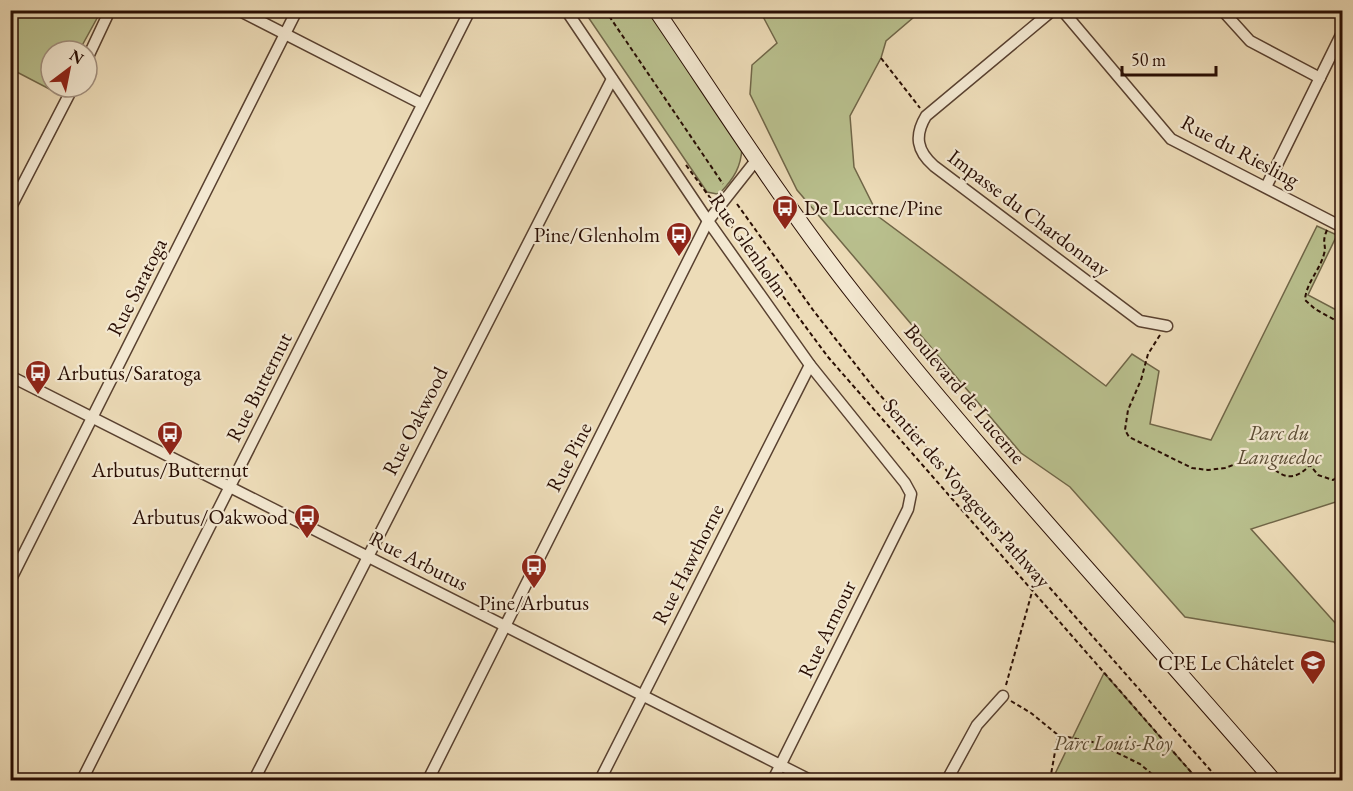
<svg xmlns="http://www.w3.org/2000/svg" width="1353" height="791" font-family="'EB Garamond',serif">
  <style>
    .green { fill: #b9c08e; stroke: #706648; stroke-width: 1.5 }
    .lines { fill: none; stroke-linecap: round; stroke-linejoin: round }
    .street-casing { stroke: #594130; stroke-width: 13 }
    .secondary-casing { stroke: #280d03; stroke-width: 17 }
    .path { stroke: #280d03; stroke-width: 2; stroke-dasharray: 4.5 3; stroke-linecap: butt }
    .street { stroke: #f3e8d1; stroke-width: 10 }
    .secondary { stroke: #f3e8d1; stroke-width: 15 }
    .labels { text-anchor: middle; stroke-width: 4.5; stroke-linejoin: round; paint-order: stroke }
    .street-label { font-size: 21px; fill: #280d03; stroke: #f3e8d1 }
    .poi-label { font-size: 21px; fill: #280d03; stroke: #f3e8d1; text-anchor: end }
    .park-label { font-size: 21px; font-style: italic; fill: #5b4c34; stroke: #f3e8d1 }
  </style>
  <rect width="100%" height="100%" fill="#eddcb8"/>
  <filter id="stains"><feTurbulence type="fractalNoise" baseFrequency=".00333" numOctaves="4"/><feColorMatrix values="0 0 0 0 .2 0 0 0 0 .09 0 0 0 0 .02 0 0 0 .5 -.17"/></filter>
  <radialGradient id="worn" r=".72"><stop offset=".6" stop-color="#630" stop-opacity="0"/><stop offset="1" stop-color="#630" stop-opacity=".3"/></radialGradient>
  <!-- green -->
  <g class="green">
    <polygon points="10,11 101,11 79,51 51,51 51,87 60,87 57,93 11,69"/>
    <path d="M584,11H654L742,148C741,167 734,178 721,192L717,194L707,192Z"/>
    <polygon points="760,11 921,11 886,41 881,58 850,116 854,167 879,217 1106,386 1132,354 1159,371 1150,424 1211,440 1317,226 1337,235 1308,295 1342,313 1342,500 1251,529 1337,625 1342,625 1342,651 1334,642 1185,617 1070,487 1021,453 797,190 750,94 752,65 777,43"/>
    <polygon points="1104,673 1198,780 1052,780"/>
  </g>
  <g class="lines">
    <defs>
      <g id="street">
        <polyline points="238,10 422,104"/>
        <polyline points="566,10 708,221 810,365 905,483 911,494 908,509 773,780"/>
        <path d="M1053,10L926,116C914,136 917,151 934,166L1140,321L1167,326"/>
        <polyline points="1062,10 1171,139 1342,227"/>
        <polyline points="1222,10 1250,41 1320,78"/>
        <polyline points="87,59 110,10"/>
        <polyline points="1266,187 1342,33"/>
        <polyline points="10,209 73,87"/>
        <polyline points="10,376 810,780"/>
        <polyline points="10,581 297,10"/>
        <polyline points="82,780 470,10"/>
        <polyline points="254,780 612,79"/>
        <polyline points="428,780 708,221 757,159"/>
        <polyline points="600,780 810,365"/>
        <polyline points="947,780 977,725 1003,696"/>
      </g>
      <path id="secondary" d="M656,10C722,107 785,207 858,299C990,465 1135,620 1273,780"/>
    </defs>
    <!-- street casing -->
    <use href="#street" class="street-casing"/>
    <!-- secondary casing -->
    <use href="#secondary" class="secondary-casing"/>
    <!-- path -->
    <g class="path">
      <polyline points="605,10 723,184"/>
      <polyline points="881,58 920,108"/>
      <polyline points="686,165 711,199"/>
      <polyline points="737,204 813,310 873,387 1219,780"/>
      <polyline points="725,218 828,357 1198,780"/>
      <path d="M1327,230C1321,244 1327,244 1324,254C1320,270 1306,283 1305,300L1315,309L1342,324"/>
      <path d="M1160,335L1148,354L1141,380L1128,410L1125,430L1129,437L1192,468L1208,470L1225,468L1252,458L1267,461C1281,479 1294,482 1310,465L1318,475L1333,480L1342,474"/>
      <polyline points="1006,685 1032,592"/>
      <polyline points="1011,701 1031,713 1058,735 1097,743 1140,764 1159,780"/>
      <polyline points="1050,780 1058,735"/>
    </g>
    <!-- street -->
    <use href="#street" class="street"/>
    <!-- secondary -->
    <use href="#secondary" class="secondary"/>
  </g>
  <!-- icons -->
  <defs>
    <symbol id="bus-pin" viewBox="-11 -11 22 30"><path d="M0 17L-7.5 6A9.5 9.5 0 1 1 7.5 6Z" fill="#8f2418" stroke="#f3e8d1"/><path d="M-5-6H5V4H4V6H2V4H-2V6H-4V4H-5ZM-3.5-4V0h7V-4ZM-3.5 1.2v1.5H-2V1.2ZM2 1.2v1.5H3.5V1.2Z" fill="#fff"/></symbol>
    <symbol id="school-pin" viewBox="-11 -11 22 30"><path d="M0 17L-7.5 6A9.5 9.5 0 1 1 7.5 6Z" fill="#8f2418" stroke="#f3e8d1"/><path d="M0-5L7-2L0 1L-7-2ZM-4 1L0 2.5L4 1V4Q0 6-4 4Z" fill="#fff"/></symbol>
  </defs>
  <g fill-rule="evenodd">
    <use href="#bus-pin" x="770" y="193" width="30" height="40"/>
    <use href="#bus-pin" x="664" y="220" width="30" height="40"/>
    <use href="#bus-pin" x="23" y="358" width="30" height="40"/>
    <use href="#bus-pin" x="155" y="419" width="30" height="40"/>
    <use href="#bus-pin" x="292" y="502" width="30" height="40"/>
    <use href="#bus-pin" x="519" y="552" width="30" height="40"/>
    <use href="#school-pin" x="1298" y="648" width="30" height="40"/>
  </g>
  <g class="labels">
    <!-- street labels -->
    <g class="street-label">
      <text transform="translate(1240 151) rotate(28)" y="7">Rue du Riesling</text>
      <text transform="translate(1029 213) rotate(37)" y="7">Impasse du Chardonnay</text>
      <text transform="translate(749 245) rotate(55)" y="7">Rue Glenholm</text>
      <text transform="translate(137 287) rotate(-63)" y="7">Rue Saratoga</text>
      <text transform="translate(259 387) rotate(-63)" y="7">Rue Butternut</text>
      <text transform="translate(965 394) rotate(50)" y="7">Boulevard de Lucerne</text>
      <text transform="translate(415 421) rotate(-63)" y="7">Rue Oakwood</text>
      <text transform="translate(569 457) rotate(-63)" y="7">Rue Pine</text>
      <text transform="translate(967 493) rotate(49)" y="7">Sentier des Voyageurs Pathway</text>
      <text transform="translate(419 561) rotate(27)" y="7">Rue Arbutus</text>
      <text transform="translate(688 564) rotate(-63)" y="7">Rue Hawthorne</text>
      <text transform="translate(827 629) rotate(-64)" y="7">Rue Armour</text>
    </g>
    <!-- poi labels -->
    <g class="poi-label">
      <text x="804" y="215" text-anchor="start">De Lucerne/Pine</text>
      <text x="660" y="242">Pine/Glenholm</text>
      <text x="57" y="380" text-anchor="start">Arbutus/Saratoga</text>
      <text x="170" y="477" text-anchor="middle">Arbutus/Butternut</text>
      <text x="288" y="524">Arbutus/Oakwood</text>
      <text x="534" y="610" text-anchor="middle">Pine/Arbutus</text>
      <text x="1294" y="670">CPE Le Châtelet</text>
    </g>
    <!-- park labels -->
    <g class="park-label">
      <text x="1279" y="440">Parc du<tspan x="1279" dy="24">Languedoc</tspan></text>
      <text x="1113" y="750">Parc Louis-Roy</text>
    </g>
  </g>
  <!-- margin -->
  <rect width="1353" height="791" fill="none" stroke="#eddcb8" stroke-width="36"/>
  <rect x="12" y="12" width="1329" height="767" fill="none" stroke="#280d03" stroke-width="3"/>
  <rect x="18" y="18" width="1317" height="755" fill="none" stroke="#280d03" stroke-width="1.5"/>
  <!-- north arrow -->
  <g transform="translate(69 69) rotate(32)"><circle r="28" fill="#f3e8d1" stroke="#a2907f" stroke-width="1.5"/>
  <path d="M0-4.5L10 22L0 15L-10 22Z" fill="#8f2418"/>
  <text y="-9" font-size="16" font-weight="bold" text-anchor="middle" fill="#280d03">N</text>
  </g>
  <!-- scale -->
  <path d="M1122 66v9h94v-9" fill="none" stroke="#280d03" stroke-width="3"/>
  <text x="1131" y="66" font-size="18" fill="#280d03" stroke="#f3e8d1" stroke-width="4.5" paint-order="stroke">50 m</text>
  <rect width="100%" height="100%" filter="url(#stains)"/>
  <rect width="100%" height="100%" fill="url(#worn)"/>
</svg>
